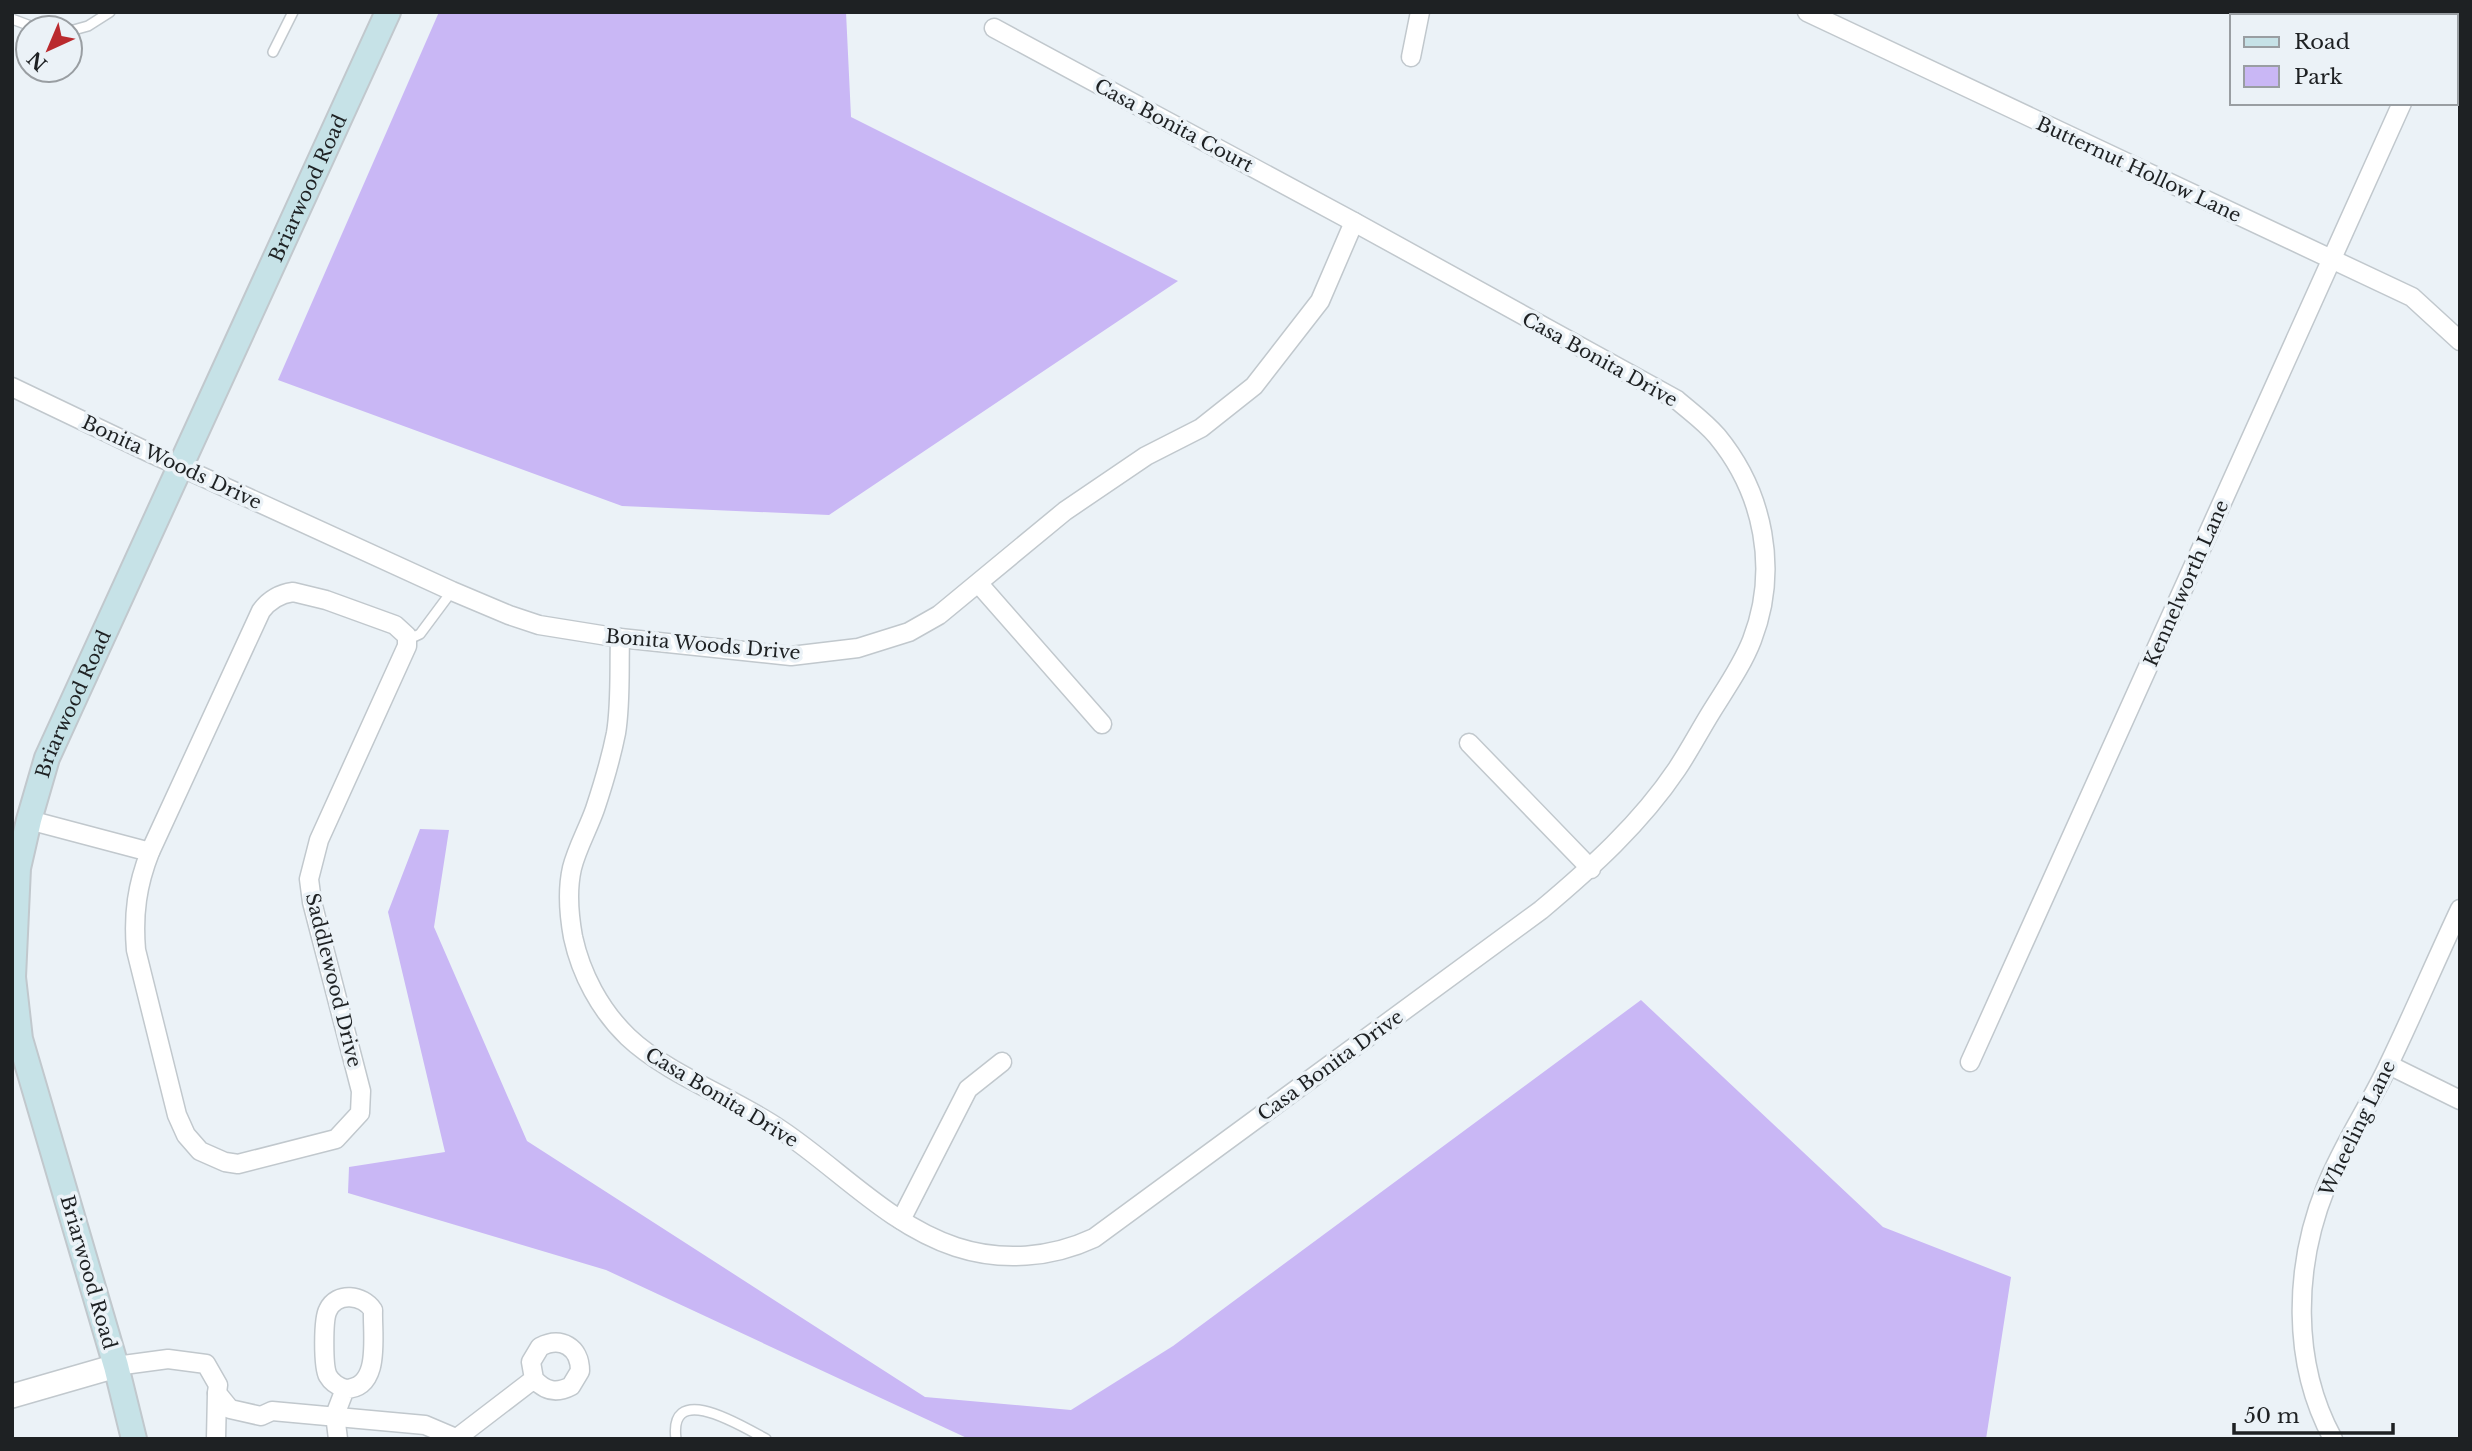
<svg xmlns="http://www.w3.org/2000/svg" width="2472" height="1451" font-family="'Libre Baskerville',serif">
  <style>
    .green { fill: #c9b7f5 }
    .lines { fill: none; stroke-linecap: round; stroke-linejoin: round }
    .service-casing { stroke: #c1c8cd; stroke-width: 12 }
    .minor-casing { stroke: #c1c8cd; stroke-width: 21 }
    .tertiary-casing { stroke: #c1c8cd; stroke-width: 26 }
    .secondary-casing { stroke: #c1c8cd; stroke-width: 28 }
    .service { stroke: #fff; stroke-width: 9 }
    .minor { stroke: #fff; stroke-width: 18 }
    .tertiary { stroke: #fff; stroke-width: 23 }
    .secondary { stroke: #c6e2e7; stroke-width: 24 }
    .labels { text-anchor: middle; stroke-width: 7; stroke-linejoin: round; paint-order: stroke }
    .street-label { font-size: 19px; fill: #1e2123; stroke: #ebf2f7 }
  </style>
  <rect width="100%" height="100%" fill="#ebf2f7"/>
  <!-- green -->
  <g class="green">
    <polygon points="439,12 846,12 851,117 1178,281 829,515 622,506 278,380"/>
    <polygon points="420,829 449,830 434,927 527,1141 925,1397 1071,1410 1173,1346 1641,1000 1883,1227 2011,1277 1986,1439 969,1439 606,1270 348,1193 349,1167 445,1152 388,912"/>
  </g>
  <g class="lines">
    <defs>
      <g id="service">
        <polyline points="12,19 36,28"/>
        <polyline points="70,31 88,26 110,12"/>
        <polyline points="273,52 293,12"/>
        <polyline points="407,640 420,634 452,591"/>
        <path d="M676,1439C668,1379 745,1428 766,1439"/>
      </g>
      <g id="minor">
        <polyline points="1807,12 2412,297 2460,341"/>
        <polyline points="2442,16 2443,12"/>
        <polyline points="1411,57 1420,12"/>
        <polyline points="12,387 148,452 452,591 509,615 539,625 620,638 791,656 858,648 909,632 939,615 1065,511 1146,456 1201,428 1254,386 1320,301 1354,222"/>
        <polyline points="979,584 1102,724"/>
        <path d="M293,592L326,600L395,625L407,636V646L319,840L309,879L312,902L361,1091L360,1113L336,1139L238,1164L225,1162L200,1151L186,1135L177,1115L136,950C133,914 137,885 150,852L261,611C269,600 279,594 293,592Z"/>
        <path d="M620,638C619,669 621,703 616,733C611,758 603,785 595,809C588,829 577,848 572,868C567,890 569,915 573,937C581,974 600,1010 628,1037C668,1075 735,1098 781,1130C838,1168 889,1225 956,1247C1002,1262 1051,1258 1094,1238L1541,910C1591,868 1640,824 1677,769C1689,751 1699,732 1710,714C1724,691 1742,666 1752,640C1779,570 1764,493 1717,436C1705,422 1691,412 1677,400L1354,222L994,28"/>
        <polyline points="1469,743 1591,869"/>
        <polyline points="29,820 150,852"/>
        <polyline points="1970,1062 2402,103"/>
        <polyline points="2389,1065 2460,1100"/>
        <polyline points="901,1220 968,1089 1002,1062"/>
        <polyline points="116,1366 168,1359 206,1364 218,1385 217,1393 230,1409 261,1416 272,1411 425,1425 458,1439"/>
        <path d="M457,1438L534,1379C545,1391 556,1394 571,1386L580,1371C580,1347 561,1336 540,1347L531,1362L534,1379"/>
        <polyline points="216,1439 217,1393"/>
        <path d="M338,1439L335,1415L345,1389C382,1388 372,1336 373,1310C363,1295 337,1291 328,1310C323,1319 323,1367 328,1376C332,1383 337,1386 345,1389"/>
        <path d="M2333,1439C2291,1362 2294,1266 2326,1187C2343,1144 2370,1105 2389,1064C2414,1012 2436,960 2460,909"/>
      </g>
      <polyline id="tertiary" points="12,1396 116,1366"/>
      <g id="secondary">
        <path id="s1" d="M134,1439L116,1366L20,1039L13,977L18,868L29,820L47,758L388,12"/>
      </g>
    </defs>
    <!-- service casing -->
    <use href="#service" class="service-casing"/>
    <!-- minor casing -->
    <use href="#minor" class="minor-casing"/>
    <!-- tertiary casing -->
    <use href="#tertiary" class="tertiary-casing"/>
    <!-- secondary casing -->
    <use href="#secondary" class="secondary-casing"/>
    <!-- service -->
    <use href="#service" class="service"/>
    <!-- minor -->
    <use href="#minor" class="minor"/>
    <!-- tertiary -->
    <use href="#tertiary" class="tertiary"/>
    <!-- secondary -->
    <use href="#secondary" class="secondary"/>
  </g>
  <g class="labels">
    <!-- street labels -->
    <g class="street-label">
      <text transform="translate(1174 125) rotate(28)" y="7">Casa Bonita Court</text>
      <text transform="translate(2139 169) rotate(25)" y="7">Butternut Hollow Lane</text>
      <text dy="7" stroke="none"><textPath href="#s1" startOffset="1328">Briarwood Road</textPath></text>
      <text transform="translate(1600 359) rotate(29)" y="7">Casa Bonita Drive</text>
      <text transform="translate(172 462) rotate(25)" y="7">Bonita Woods Drive</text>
      <text transform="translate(2186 583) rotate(-66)" y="7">Kennelworth Lane</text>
      <text transform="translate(703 644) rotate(5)" y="7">Bonita Woods Drive</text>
      <text dy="7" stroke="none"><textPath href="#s1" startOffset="761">Briarwood Road</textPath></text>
      <text transform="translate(334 980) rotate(76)" y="7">Saddlewood Drive</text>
      <text transform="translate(1330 1065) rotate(-36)" y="7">Casa Bonita Drive</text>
      <text transform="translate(722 1097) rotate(31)" y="7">Casa Bonita Drive</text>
      <text transform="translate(2357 1128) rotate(-64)" y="7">Wheeling Lane</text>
      <text transform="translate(89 1272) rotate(74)" y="7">Briarwood Road</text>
    </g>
  </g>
  <!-- border -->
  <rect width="2472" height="1451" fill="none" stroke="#1e2123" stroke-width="28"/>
  <!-- legend -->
  <rect x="2230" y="14" width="228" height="91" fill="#ebf2f7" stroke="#999ea2" stroke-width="2"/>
  <rect x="2244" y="37" width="35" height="10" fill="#c6e2e7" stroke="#999ea2" stroke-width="2"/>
  <text x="2294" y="49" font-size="21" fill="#1e2123">Road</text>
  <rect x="2244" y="66" width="35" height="21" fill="#c9b7f5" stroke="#999ea2" stroke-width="2"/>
  <text x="2294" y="84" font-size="21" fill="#1e2123">Park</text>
  <!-- north arrow -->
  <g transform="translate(49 49) rotate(224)"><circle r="33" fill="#ebf2f7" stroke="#999ea2" stroke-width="2"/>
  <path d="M0-5L12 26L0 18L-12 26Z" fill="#ba2a2e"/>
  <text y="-10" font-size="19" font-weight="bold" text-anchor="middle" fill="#1e2123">N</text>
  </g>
  <!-- scale -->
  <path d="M2234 1423v10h159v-10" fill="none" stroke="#1e2123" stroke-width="3.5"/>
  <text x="2244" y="1423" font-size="21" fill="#1e2123" stroke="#ebf2f7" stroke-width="5" paint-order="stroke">50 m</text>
</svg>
